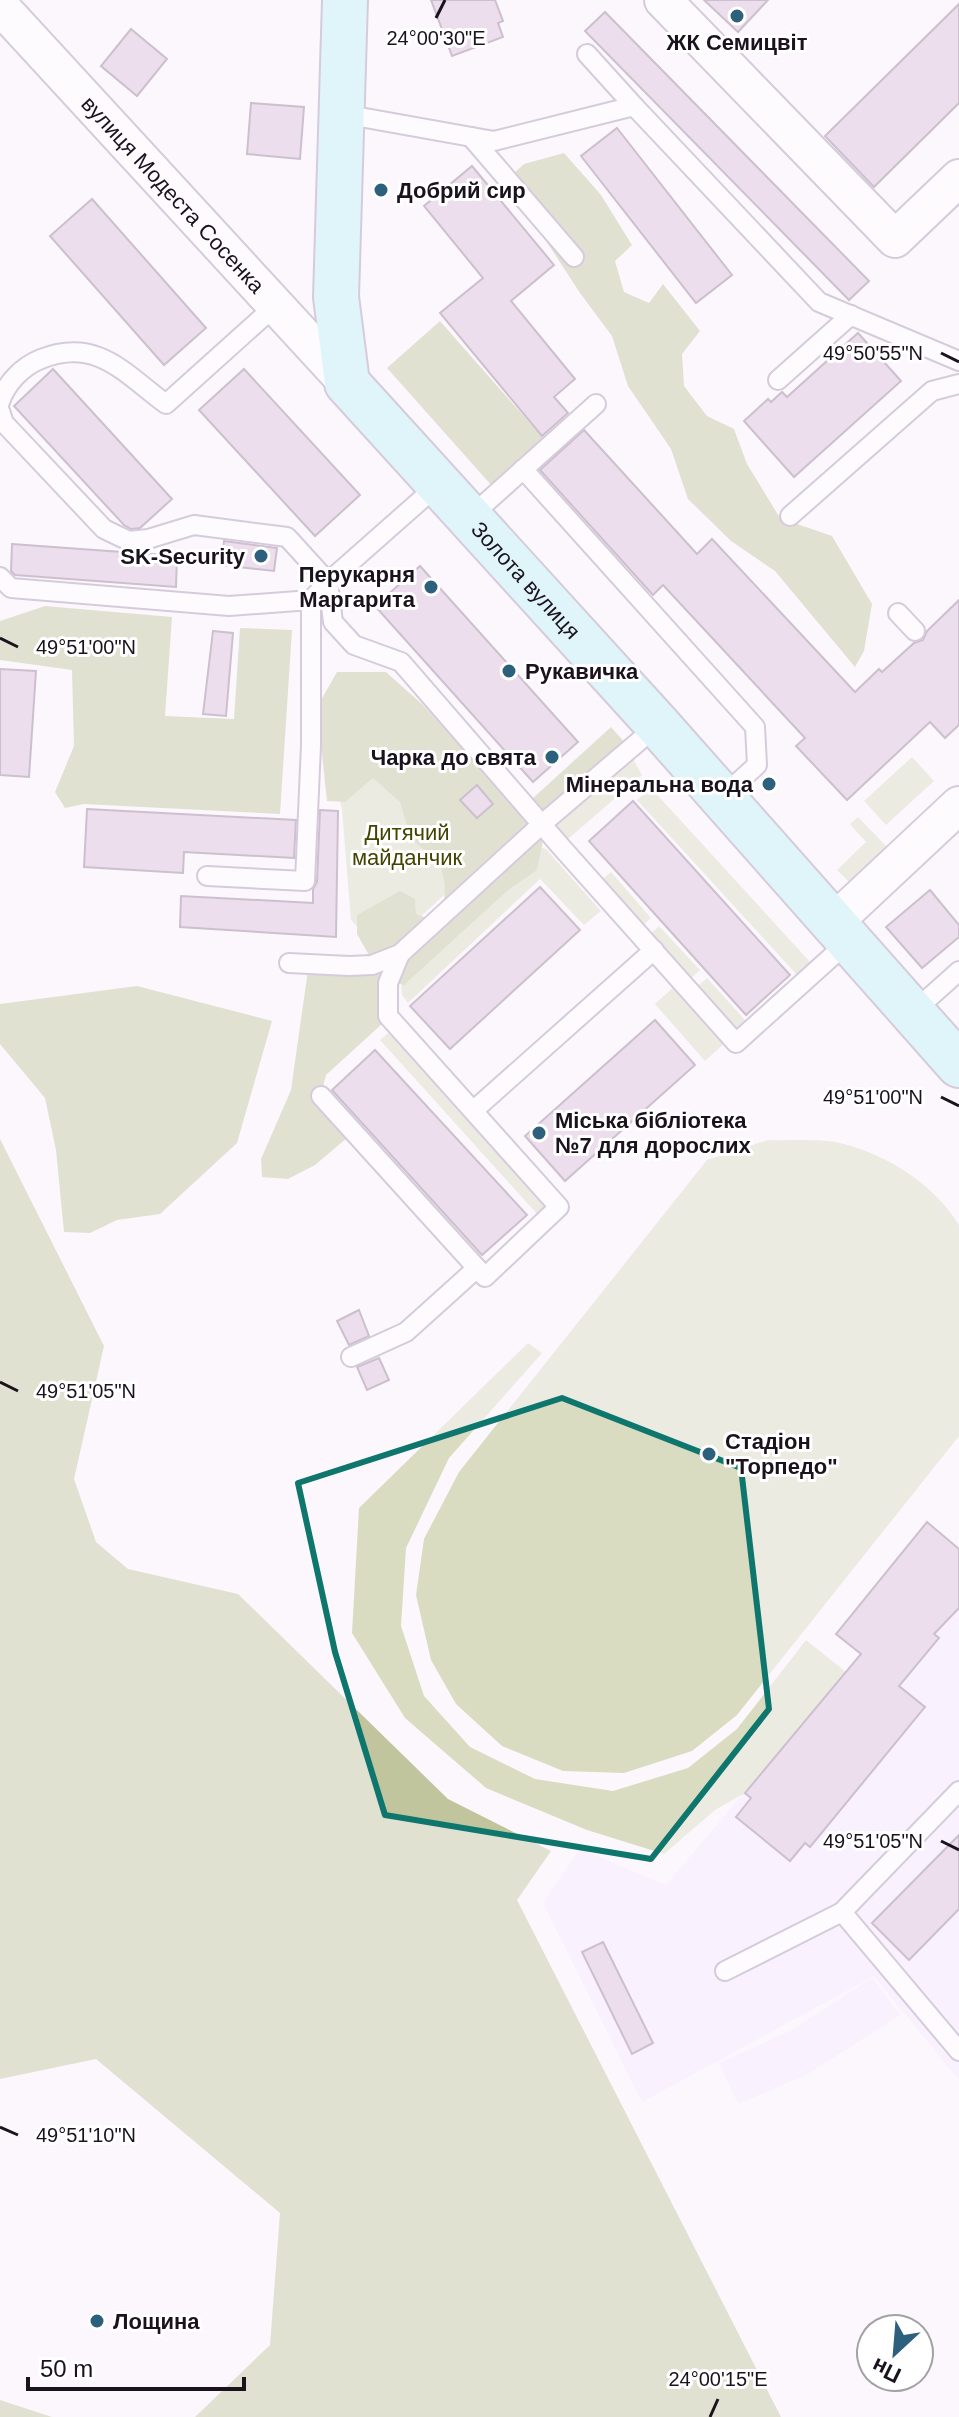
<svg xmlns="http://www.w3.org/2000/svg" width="959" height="2417" font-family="Arial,sans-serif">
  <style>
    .built { fill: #f6e8fe }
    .industrial { fill: #f6e9fd }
    .green { fill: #d9dcc0 }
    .forest { fill: #c1c59e }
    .building { fill: #d9bed8; stroke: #957c94; stroke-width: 2 }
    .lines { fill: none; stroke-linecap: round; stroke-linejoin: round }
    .lane-casing { stroke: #a896b3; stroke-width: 22 }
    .street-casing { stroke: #a896b3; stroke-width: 40 }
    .secondary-casing { stroke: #a896b3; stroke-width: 48 }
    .lane { stroke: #fff; stroke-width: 18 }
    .street { stroke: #fff; stroke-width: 36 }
    .secondary { stroke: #bef1f6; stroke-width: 44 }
    .marked { fill: none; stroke: #0f766e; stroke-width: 6; stroke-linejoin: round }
    .ticks { fill: none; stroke: #1a131e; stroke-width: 3 }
    .poi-dot { fill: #2c607c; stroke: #fff; stroke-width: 3 }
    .labels { text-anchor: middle; stroke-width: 6; stroke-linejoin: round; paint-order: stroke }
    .poi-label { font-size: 22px; font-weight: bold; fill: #1a131e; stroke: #fff; text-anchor: start }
    .street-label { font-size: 22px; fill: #1a131e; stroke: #fff }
    .park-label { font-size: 22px; fill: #424400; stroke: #fff }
    .ticks-label { font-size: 20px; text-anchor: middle; fill: #1a131e; stroke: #fff; stroke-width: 6; stroke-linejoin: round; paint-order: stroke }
  </style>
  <rect width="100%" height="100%" fill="#fbf7fd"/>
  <!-- built -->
  <polygon class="built" points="959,1553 959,2080 874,1976 642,2102 543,1903 580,1849 666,1885 846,1672"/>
  <!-- industrial -->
  <polygon class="industrial" points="872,1978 900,2015 808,2074 738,2104 719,2063 790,2031"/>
  <!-- green -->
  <g class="green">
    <polygon points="371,713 493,849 382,953 351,920 342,810 331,761"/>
    <polygon points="631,755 642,775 568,839 554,823"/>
    <polygon points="912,757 934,781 886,825 864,801"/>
    <polygon points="651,788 811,963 797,975 637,800"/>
    <polygon points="858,817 888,848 850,883 837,870 866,842 850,824"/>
    <polygon points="537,846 546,849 601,911 584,925 540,879 408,1003 402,995 401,981"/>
    <polygon points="611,872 651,918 640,928 599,882"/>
    <polygon points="659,926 700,970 688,981 647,937"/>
    <polygon points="707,978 745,1020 732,1032 694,989"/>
    <polygon points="676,985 726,1042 705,1061 655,1004"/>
    <polygon points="394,1028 551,1203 538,1215 380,1040"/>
    <path d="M768,1140C792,1141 821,1138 844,1144C889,1156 935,1185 959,1225V1436L737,1715L692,1751L624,1773L563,1771L502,1746L456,1704L431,1660L416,1595L424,1539L459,1472L707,1160Z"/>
    <polygon points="528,1343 542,1353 449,1458 406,1548 401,1626 424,1696 470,1747 535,1779 613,1791 688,1768 737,1729 806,1640 846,1672 745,1793 715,1810 664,1854 587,1830 486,1788 405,1718 352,1633 359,1508"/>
  </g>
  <!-- forest -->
  <g class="forest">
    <polygon points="564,153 601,195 632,245 615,261 624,292 649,303 663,284 700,331 682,354 684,386 707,416 734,429 747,464 780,518 832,536 872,604 864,651 855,667 775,571 731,541 688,499 671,449 628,386 612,336 580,293 539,230 513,174 524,164"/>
    <polygon points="440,321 544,439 492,486 387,368"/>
    <polygon points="45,606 172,617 165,716 234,719 240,628 292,630 280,814 84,804 65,808 55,792 74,746 72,670 0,660 0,621"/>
    <polygon points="337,672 386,672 423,705 523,814 543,841 537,870 507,891 404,985 391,981 383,1023 326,1075 319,1102 347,1138 315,1165 288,1179 262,1177 261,1159 291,1090 308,970 370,957 357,934 357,915 400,891 415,899 416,914 426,918 444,901 445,886 440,862 411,839 400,802 373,778 345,802 327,801 317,707"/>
    <polygon points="611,727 626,744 547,815 532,799"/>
    <polygon points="137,986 272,1021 237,1143 160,1214 117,1220 90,1233 64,1232 56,1150 45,1098 0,1044 0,1004"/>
    <polygon points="0,1139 104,1346 74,1479 96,1542 128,1569 238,1594 448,1799 551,1851 517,1900 781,2417 195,2417 270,2345 280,2213 96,2059 0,2079"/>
    <polygon points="0,2400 52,2417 0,2417"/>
  </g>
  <!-- building -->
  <g class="building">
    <polygon points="431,0 495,0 503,21 498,23 503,37 452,56"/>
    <polygon points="704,0 768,0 738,32"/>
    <polygon points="959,4 959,103 874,187 825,136"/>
    <polygon points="605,12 869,281 849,300 585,31"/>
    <polygon points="131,29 167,59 137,96 101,66"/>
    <polygon points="251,103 304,107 300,159 247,154"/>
    <polygon points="617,128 732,275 696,303 581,156"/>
    <polygon points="472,166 554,265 511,301 575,379 554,397 568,413 542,436 440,313 483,278 424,206"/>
    <polygon points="92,199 206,328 164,365 50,236"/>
    <polygon points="858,333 901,381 794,477 744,421 768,399 771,402 782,392 787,397"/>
    <polygon points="53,369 172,499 140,528 131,529 124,525 14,406"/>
    <polygon points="244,369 360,495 315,536 199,410"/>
    <polygon points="584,430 697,554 712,539 855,692 879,669 882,672 914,643 923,640 927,631 959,600 959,725 945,738 930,722 847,800 796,746 805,738 663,585 653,595 540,470"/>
    <polygon points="224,541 277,548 274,571 221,565"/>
    <polygon points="12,544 177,556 176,587 15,575 11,571"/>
    <polygon points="420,566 578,742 533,782 375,606"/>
    <polygon points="213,631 233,633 226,716 203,714"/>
    <polygon points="0,669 36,671 29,777 0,775"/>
    <polygon points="477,785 493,804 477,818 460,800"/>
    <polygon points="633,801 790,975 746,1015 589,841"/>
    <polygon points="87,809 296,820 294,858 184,852 183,873 84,867"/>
    <polygon points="320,810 338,811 336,937 180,927 181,896 313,903 313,889 317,882"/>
    <polygon points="540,887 580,930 450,1049 410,1006"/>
    <polygon points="930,890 959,925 959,937 922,968 886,927"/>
    <polygon points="655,1020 695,1065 565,1181 525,1136"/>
    <polygon points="375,1050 527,1215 482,1255 332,1090"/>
    <polygon points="359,1310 369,1336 349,1345 337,1321"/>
    <polygon points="379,1358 389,1380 367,1390 357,1367"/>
    <polygon points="927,1522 959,1549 959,1608 934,1634 939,1638 899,1686 925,1707 810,1847 805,1843 790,1861 736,1817 751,1798 745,1793 861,1654 836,1634"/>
    <polygon points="959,1835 959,1909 909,1960 872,1923"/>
    <polygon points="603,1942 653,2043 632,2054 582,1952"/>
  </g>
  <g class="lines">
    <defs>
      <g id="lane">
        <polyline points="587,54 634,106"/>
        <polyline points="343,114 494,141 634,106 819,302 959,361"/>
        <polyline points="471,137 574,257"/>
        <polyline points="778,380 851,315"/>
        <path d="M0,402C6,383 23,366 41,359C97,337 124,373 166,404L275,306"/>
        <polyline points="0,411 4,423 104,529 129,541 148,539 194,525 287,537 328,582 333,622 354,645 401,662 563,849 736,1043 848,942"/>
        <polyline points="523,469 755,727 757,765 722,797"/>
        <polyline points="790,516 932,391 959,384"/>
        <polyline points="470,517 596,404"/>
        <polyline points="0,577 11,588 229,606 311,600"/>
        <polyline points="898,613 915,631"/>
        <polyline points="207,876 305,881 311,745 311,600 328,582 439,484"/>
        <polyline points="289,963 349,966 372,965 400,954 542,824 658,725"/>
        <polyline points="912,1013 959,971"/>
        <polyline points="321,1096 485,1277 559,1207 388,1016 388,983 400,954"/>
        <polyline points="473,1111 654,950"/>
        <polyline points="351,1357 406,1332 477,1268"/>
        <polyline points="959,1791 842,1912 959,2051"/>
        <polyline points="725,1971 842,1912"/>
      </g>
      <g id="street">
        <polyline points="663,0 895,239 959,178"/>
        <path id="s1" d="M0,6L347,383"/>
        <polyline points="832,924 959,805"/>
      </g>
      <g id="secondary">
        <path id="s2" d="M345,0L336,297L347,383L658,725L959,1065"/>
      </g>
    </defs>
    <!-- lane casing -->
    <use href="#lane" class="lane-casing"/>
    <!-- street casing -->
    <use href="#street" class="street-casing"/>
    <!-- secondary casing -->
    <use href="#secondary" class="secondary-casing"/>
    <!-- lane -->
    <use href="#lane" class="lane"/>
    <!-- street -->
    <use href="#street" class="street"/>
    <!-- secondary -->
    <use href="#secondary" class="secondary"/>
  </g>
  <!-- marked area -->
  <path d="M0 0H959V2417H0ZM562,1398L741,1468L769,1709L651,1859L385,1815L335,1652L298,1483Z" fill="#fbf7fd" fill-opacity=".55" fill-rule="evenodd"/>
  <path class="marked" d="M562,1398L741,1468L769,1709L651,1859L385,1815L335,1652L298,1483Z"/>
  <!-- ticks -->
  <path class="ticks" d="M436,18L445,0M941,353L959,362M0,638L18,647M941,1097L959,1106M0,1382L18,1391M941,1841L959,1850M0,2127L18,2135M710,2417L718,2399"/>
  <!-- markers -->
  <g class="poi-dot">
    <circle cx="737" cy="16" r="8"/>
    <circle cx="381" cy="190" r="8"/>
    <circle cx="261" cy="556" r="8"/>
    <circle cx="431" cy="587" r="8"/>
    <circle cx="509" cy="671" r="8"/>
    <circle cx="552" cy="757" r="8"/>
    <circle cx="769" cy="784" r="8"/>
    <circle cx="539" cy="1133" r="8"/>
    <circle cx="709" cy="1454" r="8"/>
    <circle cx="97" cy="2321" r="8"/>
  </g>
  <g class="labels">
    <!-- poi labels -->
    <g class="poi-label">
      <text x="737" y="50" text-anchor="middle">ЖК Семицвіт</text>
      <text x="397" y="198">Добрий сир</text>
      <text x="245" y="564" text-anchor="end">SK-Security</text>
      <text x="415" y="582" text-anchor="end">Перукарня<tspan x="415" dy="25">Маргарита</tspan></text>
      <text x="525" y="679">Рукавичка</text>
      <text x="536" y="765" text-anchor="end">Чарка до свята</text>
      <text x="753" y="792" text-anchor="end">Мінеральна вода</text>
      <text x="555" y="1128">Міська бібліотека<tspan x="555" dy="25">№7 для дорослих</tspan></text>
      <text x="725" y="1449">Стадіон<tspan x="725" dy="25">"Торпедо"</tspan></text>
      <text x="113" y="2329">Лощина</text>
    </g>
    <!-- street labels -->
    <g class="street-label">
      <text dy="8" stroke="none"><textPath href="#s1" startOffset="256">вулиця Модеста Сосенка</textPath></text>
      <text dy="8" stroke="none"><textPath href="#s2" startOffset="650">Золота вулиця</textPath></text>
    </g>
    <!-- park labels -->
    <g class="park-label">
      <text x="407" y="840">Дитячий<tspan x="407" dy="25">майданчик</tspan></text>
    </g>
  </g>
  <g class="ticks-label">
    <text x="436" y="45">24°00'30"E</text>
    <text x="873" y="360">49°50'55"N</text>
    <text x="86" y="654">49°51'00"N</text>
    <text x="873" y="1104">49°51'00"N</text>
    <text x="86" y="1398">49°51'05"N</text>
    <text x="873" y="1848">49°51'05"N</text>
    <text x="86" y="2142">49°51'10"N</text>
    <text x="718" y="2386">24°00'15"E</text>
  </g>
  <!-- north arrow -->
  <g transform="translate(895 2353) rotate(206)"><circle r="38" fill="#ffffff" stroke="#a3a1a5" stroke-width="2"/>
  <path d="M0-6L14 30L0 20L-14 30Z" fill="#2c607c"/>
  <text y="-12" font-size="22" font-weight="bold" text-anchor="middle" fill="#1a131e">Пн</text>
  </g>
  <!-- scale -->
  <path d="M28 2377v12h216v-12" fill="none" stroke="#1a131e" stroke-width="4"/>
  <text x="40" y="2377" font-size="24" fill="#1a131e" stroke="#ffffff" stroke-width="6" paint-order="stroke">50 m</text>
</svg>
